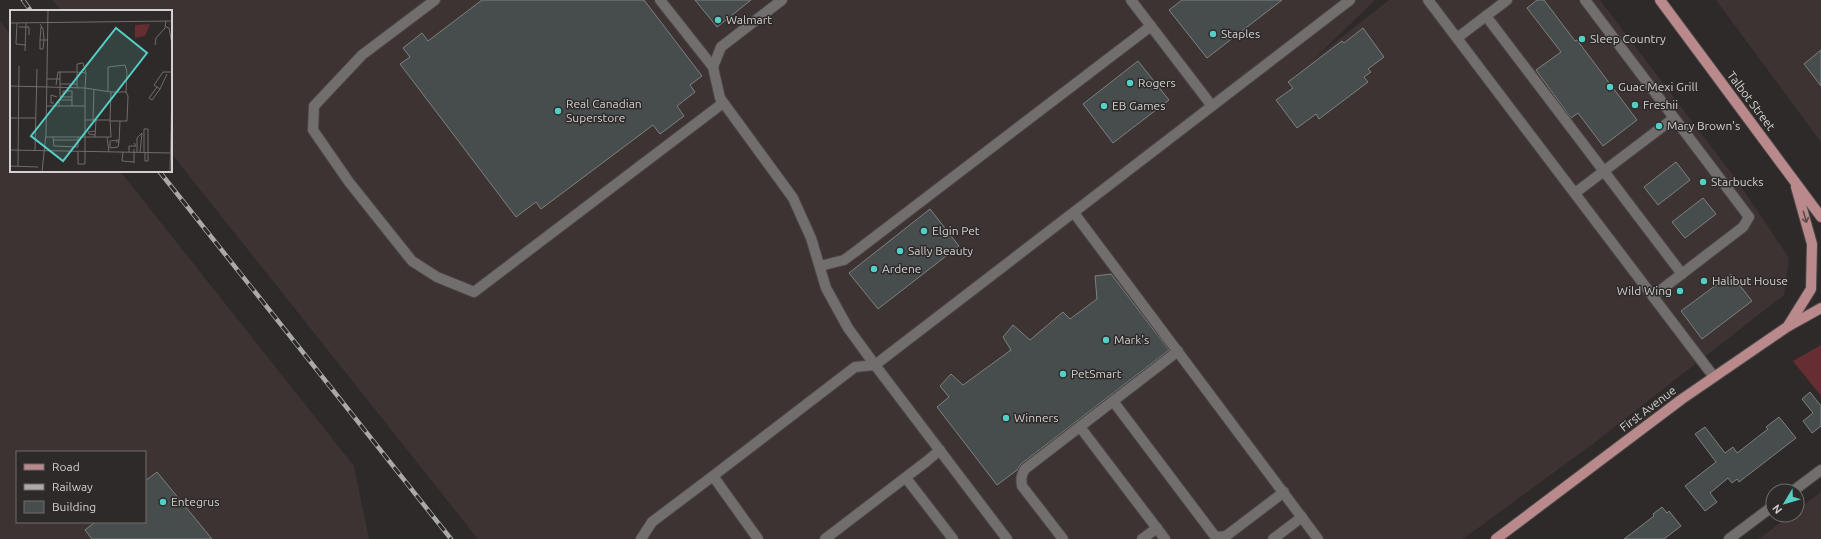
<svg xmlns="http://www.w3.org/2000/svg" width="1821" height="539" font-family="Ubuntu,sans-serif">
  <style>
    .built { fill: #3e3333; fill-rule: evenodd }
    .green { fill: #662d32 }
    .building { fill: #474c4c; stroke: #7c8180 }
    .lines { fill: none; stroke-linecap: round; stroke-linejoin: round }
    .minor-casing { stroke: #4b4747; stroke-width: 12 }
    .major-casing { stroke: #4b4747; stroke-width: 12 }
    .minor { stroke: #736e6e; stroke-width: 10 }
    .major { stroke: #ba898b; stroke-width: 10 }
    .rail-casing { stroke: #aca9a9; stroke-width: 4.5 }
    .rail { stroke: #2e2a2a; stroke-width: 3; stroke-dasharray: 9; stroke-linecap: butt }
    .oneway { stroke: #5f4b4c }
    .poi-dot { fill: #55cec5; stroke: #2e2a2a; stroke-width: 1.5 }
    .labels { text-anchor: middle; stroke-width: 3; stroke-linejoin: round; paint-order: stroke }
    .poi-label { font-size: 12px; fill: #d3d0d0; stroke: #2e2a2a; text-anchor: start }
    .street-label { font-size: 12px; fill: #d3d0d0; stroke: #2e2a2a }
    .inset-road { fill: none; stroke: #706c6c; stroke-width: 1 }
    .view { fill: #55cec5; fill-opacity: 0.15; stroke: #55cec5; stroke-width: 2 }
    .inset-edge { fill: none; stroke: #d3d0d0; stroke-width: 2 }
  </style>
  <rect width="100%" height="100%" fill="#2e2a2a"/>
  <!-- built -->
  <g class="built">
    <polygon points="52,0 1375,0 1313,60 1389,0 1600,0 1738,182 1789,258 1784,295 1594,443 1463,539 478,539 171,153 171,11 61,11"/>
    <polygon points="1716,0 1821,0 1821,142"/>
    <path d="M0,21L11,35V171H120L354,466L369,539H0ZM17,452H145V522H17Z"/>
    <polygon points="1821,492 1821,539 1759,539 1790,515 1797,515 1797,510"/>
  </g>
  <!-- green -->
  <polygon class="green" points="1821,345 1821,396 1793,361"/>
  <!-- building -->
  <g class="building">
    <polygon points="482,0 644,0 702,76 690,85 695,92 677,106 684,116 660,134 653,125 541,209 536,202 516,217 400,64 410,57 403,48 422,33 428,41"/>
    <polygon points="695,0 751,0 717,27"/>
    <polygon points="1182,0 1282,0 1207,58 1169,10"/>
    <polygon points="1537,0 1544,0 1575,41 1577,40 1637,120 1603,146 1578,113 1571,118 1536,70 1561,52 1527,8"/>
    <polygon points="1363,28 1384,57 1368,69 1371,72 1364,77 1368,82 1319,119 1316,114 1297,128 1276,100 1293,88 1288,82 1342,41 1344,43"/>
    <polygon points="1821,50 1821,86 1804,64"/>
    <polygon points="1138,61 1169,100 1113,143 1083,104"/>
    <polygon points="1676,162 1690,180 1658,205 1644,187"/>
    <polygon points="1703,198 1716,214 1685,238 1672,222"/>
    <polygon points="930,209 959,246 878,309 849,273"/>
    <polygon points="1111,274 1169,350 1021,464 1017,470 997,485 937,407 949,397 940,386 951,374 963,385 1011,350 1003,337 1013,325 1030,340 1063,312 1070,319 1097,299 1095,276"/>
    <polygon points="1731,274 1752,301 1702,339 1681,311"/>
    <polygon points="1810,392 1821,406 1821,426 1812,433 1803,421 1813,413 1802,399"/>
    <polygon points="1779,417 1796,438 1739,482 1737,479 1732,483 1728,478 1710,493 1717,502 1705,511 1685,486 1716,462 1695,434 1705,427 1725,453 1733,447 1737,453 1768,429 1766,427"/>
    <polygon points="157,472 212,539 92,539 85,530 95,522 145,522 145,481"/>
    <polygon points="1662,507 1667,513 1669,511 1681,526 1664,539 1624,539 1654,516 1653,514"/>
  </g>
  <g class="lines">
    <defs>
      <g id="minor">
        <polyline points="435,0 362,55 314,106 313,130 349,182 412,261 437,277 474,292 723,103"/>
        <polyline points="660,0 713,67"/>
        <polyline points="782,0 721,47 713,67 720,98 793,198 811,238 826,288 848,328 875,365"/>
        <polyline points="1131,0 1212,106"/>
        <polyline points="1428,0 1714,377"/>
        <polyline points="1585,0 1749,217 1743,227 1653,296"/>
        <polyline points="1486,16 1682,274"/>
        <polyline points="1457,38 1507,0"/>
        <polyline points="1575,193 1674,118"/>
        <polyline points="1074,213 1318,539"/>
        <polyline points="820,266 844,260 855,252 1151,26"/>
        <polyline points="1113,401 1214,535 1218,537 1226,536 1284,492"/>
        <polyline points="1080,427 1165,539"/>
        <polyline points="906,478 953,539"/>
        <polyline points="1793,491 1821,470"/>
        <polyline points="641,539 652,522 713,476"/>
        <polyline points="758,539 713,476 855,367 875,365"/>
        <polyline points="825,539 927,461 940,450"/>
        <polyline points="1007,539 875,365 1350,0"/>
        <path d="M1063,539L1022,486C1021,479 1021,475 1025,469L1178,351"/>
        <polyline points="1142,539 1157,528"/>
        <polyline points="1273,539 1302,517"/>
        <polyline points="1729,539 1773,506"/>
      </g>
      <g id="major">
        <polyline points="1660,0 1821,217"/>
        <polyline points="1788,326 1811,289 1812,244 1796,187"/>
        <polyline points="1496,539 1682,399 1787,327 1821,308"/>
      </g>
    </defs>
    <!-- minor casing -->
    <use href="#minor" class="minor-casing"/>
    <!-- major casing -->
    <use href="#major" class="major-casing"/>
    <!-- minor -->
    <use href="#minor" class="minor"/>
    <!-- major -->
    <use href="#major" class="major"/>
    <defs>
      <g id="rail">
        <polyline points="23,0 31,11"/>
        <polyline points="159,171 451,539"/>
      </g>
    </defs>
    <!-- rail casing -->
    <use href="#rail" class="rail-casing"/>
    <!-- rail -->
    <use href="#rail" class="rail"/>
  </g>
  <!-- one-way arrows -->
  <defs><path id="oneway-shaft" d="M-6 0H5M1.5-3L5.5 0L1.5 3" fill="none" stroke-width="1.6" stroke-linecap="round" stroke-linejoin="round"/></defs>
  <use class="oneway" href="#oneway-shaft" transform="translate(1805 217) rotate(74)"/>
  <!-- markers -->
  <g class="poi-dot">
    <circle cx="718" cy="20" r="4"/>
    <circle cx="1213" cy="34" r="4"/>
    <circle cx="1582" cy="39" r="4"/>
    <circle cx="1130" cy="83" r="4"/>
    <circle cx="1610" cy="87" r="4"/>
    <circle cx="1635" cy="105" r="4"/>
    <circle cx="1104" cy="106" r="4"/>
    <circle cx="558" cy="111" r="4"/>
    <circle cx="1659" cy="126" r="4"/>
    <circle cx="1703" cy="182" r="4"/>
    <circle cx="924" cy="231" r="4"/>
    <circle cx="900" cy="251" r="4"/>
    <circle cx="874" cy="269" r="4"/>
    <circle cx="1704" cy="281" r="4"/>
    <circle cx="1680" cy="291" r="4"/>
    <circle cx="1106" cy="340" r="4"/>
    <circle cx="1063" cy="374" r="4"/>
    <circle cx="1006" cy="418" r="4"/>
    <circle cx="163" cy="502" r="4"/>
  </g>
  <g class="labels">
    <!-- poi labels -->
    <g class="poi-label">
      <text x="726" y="24">Walmart</text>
      <text x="1221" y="38">Staples</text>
      <text x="1590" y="43">Sleep Country</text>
      <text x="1138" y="87">Rogers</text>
      <text x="1618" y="91">Guac Mexi Grill</text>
      <text x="566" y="108">Real Canadian<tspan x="566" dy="14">Superstore</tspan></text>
      <text x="1643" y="109">Freshii</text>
      <text x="1112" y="110">EB Games</text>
      <text x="1667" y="130">Mary Brown's</text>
      <text x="1711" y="186">Starbucks</text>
      <text x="932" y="235">Elgin Pet</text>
      <text x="908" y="255">Sally Beauty</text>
      <text x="882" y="273">Ardene</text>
      <text x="1712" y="285">Halibut House</text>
      <text x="1672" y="295" text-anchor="end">Wild Wing</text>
      <text x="1114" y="344">Mark's</text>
      <text x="1071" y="378">PetSmart</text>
      <text x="1014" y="422">Winners</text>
      <text x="171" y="506">Entegrus</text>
    </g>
    <!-- street labels -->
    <g class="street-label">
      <text transform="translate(1751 101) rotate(53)" y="4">Talbot Street</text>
      <text transform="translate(1648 409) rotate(-37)" y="4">First Avenue</text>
    </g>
  </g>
  <!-- overview -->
  <g transform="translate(10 10)">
    <rect width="162" height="162" fill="#2e2a2a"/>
    <path d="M140,14L135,26L125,28V15Z" fill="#662d32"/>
    <path class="inset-road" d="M0,13L162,11M7,13L6,34L16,35M30,14L33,19L34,30L33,39H30V30H38M9,17H19V25M156,17L159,18L162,34M30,30L31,17M145,35L146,28L155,18L156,11M15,41L16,13M67,62V54L73,53L76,63M37,69H50V87H62M50,69V62H66M50,74H67M46,75L48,62H50M0,76L75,78V154H68V142M147,77L139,88L142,90L150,79L144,75L153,62H162M67,78V62L76,63L75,78L101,82L100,110M150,79L157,64M98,81V57L115,55L117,62L116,82M53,87V81H62V96M44,93H41V85L47,87M37,96H75M49,96V90H62M0,108H26M75,110H100L101,127H97L99,142M83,110L84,79M100,111H117L118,86L116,82H101M85,121L78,122L79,124L85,125M36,127H97M43,127L44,136L68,137V127M85,127L86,110M43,130H68M106,132H109L108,137L100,138V131L109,130M109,132L110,111M0,140L162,143M25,140L27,59M113,142L112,151L124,152M119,142V136H126L124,133M127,142V128L132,123L130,142M134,142V119H138V151H135V143M124,153V139M0,156L28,157M8,156L9,56M32,162L36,124L38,0M160,162L162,80"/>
    <path class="view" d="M106,18L137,43L53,151L21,126Z"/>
    <rect width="162" height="162" class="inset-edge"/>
  </g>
  <!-- legend -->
  <rect x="16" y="451" width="130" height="72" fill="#2e2a2a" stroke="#706c6c"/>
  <rect x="24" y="464" width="20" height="6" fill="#ba898b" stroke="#706c6c"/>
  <text x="52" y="471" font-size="12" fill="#d3d0d0">Road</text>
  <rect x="24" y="484" width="20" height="6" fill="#aca9a9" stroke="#706c6c"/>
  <text x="52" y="491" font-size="12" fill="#d3d0d0">Railway</text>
  <rect x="24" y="501" width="20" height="12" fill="#474c4c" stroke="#706c6c"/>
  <text x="52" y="511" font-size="12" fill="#d3d0d0">Building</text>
  <!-- north arrow -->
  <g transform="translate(1785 503) rotate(232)"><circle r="19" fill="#2e2a2a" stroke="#706c6c"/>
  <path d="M0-3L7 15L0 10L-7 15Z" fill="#55cec5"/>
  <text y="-6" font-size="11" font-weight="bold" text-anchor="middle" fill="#d3d0d0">N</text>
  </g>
</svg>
